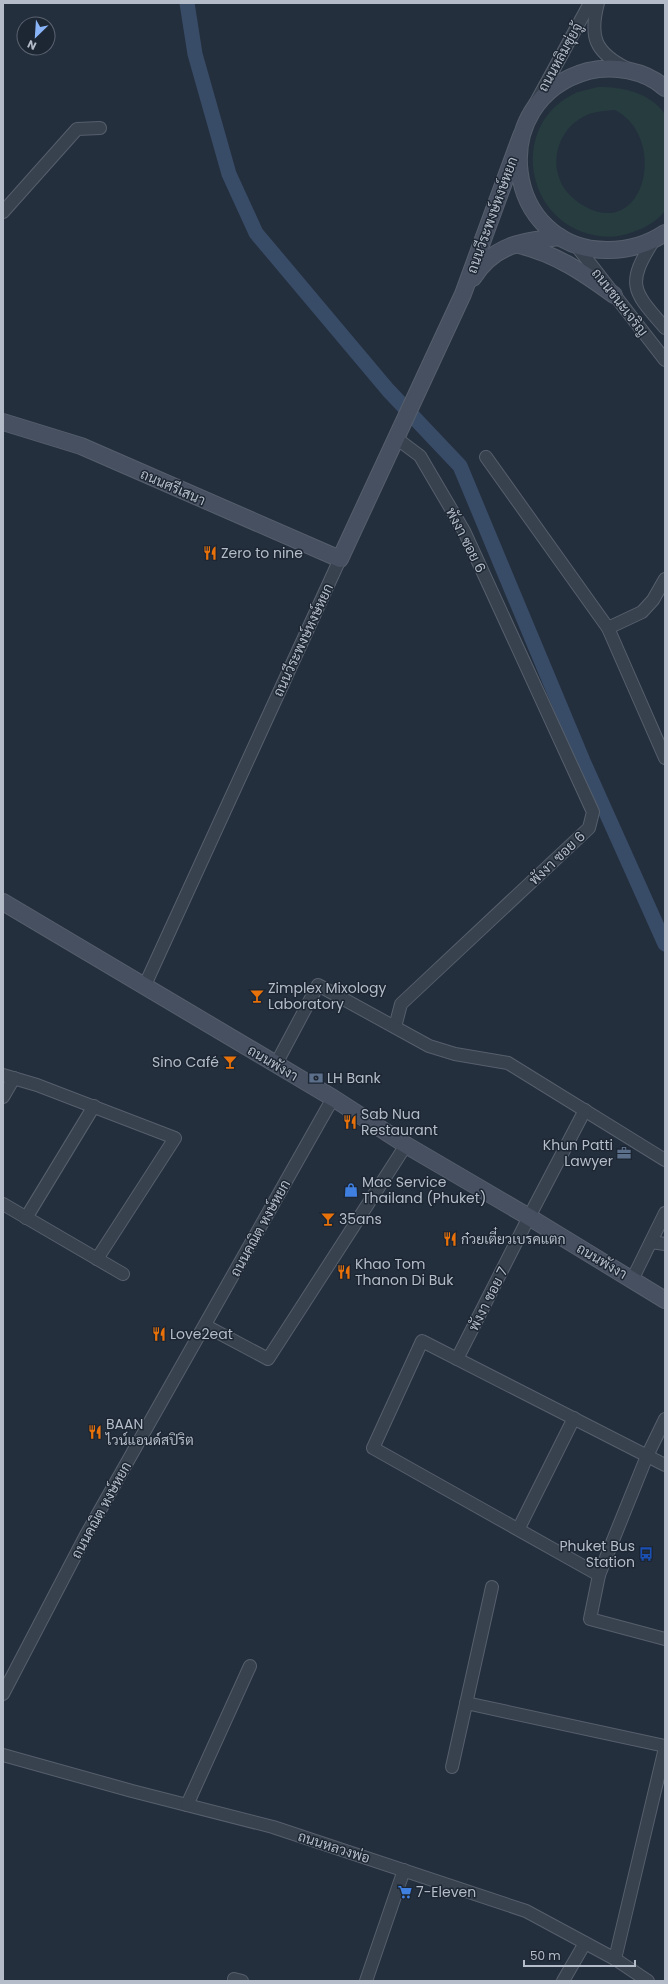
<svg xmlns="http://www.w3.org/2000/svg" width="668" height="1984" font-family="Poppins,Sarabun,sans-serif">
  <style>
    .green { fill: #263c3f; fill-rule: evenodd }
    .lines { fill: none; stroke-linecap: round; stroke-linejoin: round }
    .canal { stroke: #394c67; stroke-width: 15 }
    .street-casing { stroke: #565f6c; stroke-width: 14 }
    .secondary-casing { stroke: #565f6c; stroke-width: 18 }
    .street { stroke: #38414e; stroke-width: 12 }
    .secondary { stroke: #465061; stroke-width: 16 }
    .labels { text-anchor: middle; stroke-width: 3; stroke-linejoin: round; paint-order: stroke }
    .street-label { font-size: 14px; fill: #b4bcc9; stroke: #1d2633 }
    .poi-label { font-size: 14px; fill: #b4bcc9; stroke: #1d2633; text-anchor: start }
  </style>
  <rect width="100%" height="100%" fill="#242f3e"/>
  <!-- green -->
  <path class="green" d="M598,87C623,87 649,92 665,114V211C657,221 645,228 633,232C620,237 607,238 594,235C523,221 509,121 578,92C584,90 592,89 598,87ZM615,110C668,137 646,241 584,206C572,199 561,188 558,174C552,152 563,127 583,117C593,111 604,111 615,110Z"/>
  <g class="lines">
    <!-- canal -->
    <polyline class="canal" points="187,3 195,54 229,174 256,233 388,390 460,466 583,761 665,944"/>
    <defs>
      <g id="street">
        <path d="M598,3C589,37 595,52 626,68"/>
        <polyline points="536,102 590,3"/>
        <polyline points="3,212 77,129 100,128"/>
        <path d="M654,240C625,285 633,291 665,328"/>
        <polyline points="575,244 665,360"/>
        <polyline points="486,457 608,628 665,758"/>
        <polyline points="608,628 642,612 653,600 665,579"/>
        <polyline points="145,985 340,559"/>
        <polyline points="395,1027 401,1004 589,828 593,812 464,531 420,456 396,438"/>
        <polyline points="276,1064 318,985 429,1046 455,1054 508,1063 665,1160"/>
        <polyline points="3,1075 37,1085 175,1138 97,1259"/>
        <polyline points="3,1097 14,1078"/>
        <polyline points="3,1204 123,1274"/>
        <polyline points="26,1218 94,1106"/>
        <polyline points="651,1242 665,1244"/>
        <polyline points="632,1280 665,1213"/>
        <polyline points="206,1326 268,1359 406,1145"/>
        <polyline points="457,1359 529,1217 585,1110"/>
        <polyline points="665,1419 647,1456 599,1575 590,1619 665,1639"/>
        <polyline points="519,1528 574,1418"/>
        <polyline points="599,1575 373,1448 422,1341 665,1465"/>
        <polyline points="3,1694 86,1535 333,1098"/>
        <polyline points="466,1703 665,1746"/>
        <polyline points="3,1755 132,1791 273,1827 526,1911 615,1959 648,1981"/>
        <polyline points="452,1767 492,1587"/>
        <polyline points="187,1805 250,1666"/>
        <polyline points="615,1959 665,1748"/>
        <polyline points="234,1979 242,1981"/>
        <polyline points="366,1981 404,1870"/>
        <polyline points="563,1981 585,1943"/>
      </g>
      <g id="secondary">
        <path d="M665,88C645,70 613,65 588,71C483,100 504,251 608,250C629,250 647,245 665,233"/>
        <path d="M519,245C556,254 584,273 614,295"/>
        <path d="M473,278C494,244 523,241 560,237"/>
        <polyline points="3,422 81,446 340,559 463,294 521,136"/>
        <polyline points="3,902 333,1098 406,1145 529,1217 665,1300"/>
      </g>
    </defs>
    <!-- street casing -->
    <use href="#street" class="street-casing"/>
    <!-- secondary casing -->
    <use href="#secondary" class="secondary-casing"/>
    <!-- street -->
    <use href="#street" class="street"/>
    <!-- secondary -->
    <use href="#secondary" class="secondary"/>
  </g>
  <!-- icons -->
  <defs>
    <symbol id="restaurant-bare" viewBox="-9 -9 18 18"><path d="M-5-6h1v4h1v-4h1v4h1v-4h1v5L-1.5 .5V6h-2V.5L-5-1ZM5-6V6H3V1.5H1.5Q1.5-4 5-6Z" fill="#e8710a" stroke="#1d2633" stroke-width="2.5" paint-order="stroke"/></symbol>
    <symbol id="bar-bare" viewBox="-9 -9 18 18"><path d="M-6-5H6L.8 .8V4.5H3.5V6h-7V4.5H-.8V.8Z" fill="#e8710a" stroke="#1d2633" stroke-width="2.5" paint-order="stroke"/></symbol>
    <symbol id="bank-bare" viewBox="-9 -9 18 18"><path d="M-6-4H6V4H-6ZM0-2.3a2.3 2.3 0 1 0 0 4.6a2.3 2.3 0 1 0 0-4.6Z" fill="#5c6f8a" stroke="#1d2633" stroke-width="2.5" paint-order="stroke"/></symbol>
    <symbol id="office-bare" viewBox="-9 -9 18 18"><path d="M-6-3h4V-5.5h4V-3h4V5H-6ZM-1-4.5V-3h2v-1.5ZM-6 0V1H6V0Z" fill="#5c6f8a" stroke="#1d2633" stroke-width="2.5" paint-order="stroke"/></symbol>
    <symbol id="shop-bare" viewBox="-9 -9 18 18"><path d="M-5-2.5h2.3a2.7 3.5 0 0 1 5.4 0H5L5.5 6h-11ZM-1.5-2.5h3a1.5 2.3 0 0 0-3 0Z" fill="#3f7fe0" stroke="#1d2633" stroke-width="2.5" paint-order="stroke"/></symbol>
    <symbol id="bus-bare" viewBox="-9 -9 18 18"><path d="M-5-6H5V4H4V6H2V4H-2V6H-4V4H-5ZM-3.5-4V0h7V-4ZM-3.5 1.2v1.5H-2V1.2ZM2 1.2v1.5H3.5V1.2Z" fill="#1a4fb4" stroke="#1d2633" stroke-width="2.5" paint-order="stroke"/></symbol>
    <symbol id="supermarket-bare" viewBox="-9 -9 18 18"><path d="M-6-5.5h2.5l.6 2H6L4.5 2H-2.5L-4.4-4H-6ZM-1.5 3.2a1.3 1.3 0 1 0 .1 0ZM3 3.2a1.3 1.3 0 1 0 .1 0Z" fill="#3f7fe0" stroke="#1d2633" stroke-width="2.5" paint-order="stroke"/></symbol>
  </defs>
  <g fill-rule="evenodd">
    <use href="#restaurant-bare" x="200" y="543" width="20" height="20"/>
    <use href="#bar-bare" x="247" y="986" width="20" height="20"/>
    <use href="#bar-bare" x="220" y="1052" width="20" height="20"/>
    <use href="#bank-bare" x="306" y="1068" width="20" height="20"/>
    <use href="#restaurant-bare" x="340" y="1112" width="20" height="20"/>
    <use href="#office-bare" x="614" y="1143" width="20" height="20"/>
    <use href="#shop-bare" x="341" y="1180" width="20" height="20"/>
    <use href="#bar-bare" x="318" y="1209" width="20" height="20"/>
    <use href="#restaurant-bare" x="440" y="1229" width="20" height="20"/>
    <use href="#restaurant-bare" x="334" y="1262" width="20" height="20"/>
    <use href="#restaurant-bare" x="149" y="1324" width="20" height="20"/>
    <use href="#restaurant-bare" x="85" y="1422" width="20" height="20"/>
    <use href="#bus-bare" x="636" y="1544" width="20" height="20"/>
    <use href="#supermarket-bare" x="395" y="1882" width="20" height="20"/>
  </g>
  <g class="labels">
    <!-- street labels -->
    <g class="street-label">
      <text transform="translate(560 57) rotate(-61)" y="5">ถนนหลิมซุ่ยจู้</text>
      <text transform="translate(492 215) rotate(-70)" y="5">ถนนวีระพงษ์หงษ์หยก</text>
      <text transform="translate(620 302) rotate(52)" y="5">ถนนชนะเจริญ</text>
      <text transform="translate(173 487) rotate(24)" y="5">ถนนศรีเสนา</text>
      <text transform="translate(466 540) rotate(63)" y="5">พังงา ซอย 6</text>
      <text transform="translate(303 640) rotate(-65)" y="5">ถนนวีระพงษ์หงษ์หยก</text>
      <text transform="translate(557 858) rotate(-43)" y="5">พังงา ซอย 6</text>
      <text transform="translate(273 1063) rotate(31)" y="5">ถนนพังงา</text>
      <text transform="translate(260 1228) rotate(-61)" y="5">ถนนคณิต หงษ์หยก</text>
      <text transform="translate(602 1261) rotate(31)" y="5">ถนนพังงา</text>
      <text transform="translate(488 1299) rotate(-63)" y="5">พังงา ซอย 7</text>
      <text transform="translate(101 1510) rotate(-61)" y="5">ถนนคณิต หงษ์หยก</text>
      <text transform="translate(334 1847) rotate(18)" y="5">ถนนหลวงพ่อ</text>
    </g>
    <!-- poi labels -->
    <g class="poi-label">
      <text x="221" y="558">Zero to nine</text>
      <text x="268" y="993">Zimplex Mixology<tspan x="268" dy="16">Laboratory</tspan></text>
      <text x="219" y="1067" text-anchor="end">Sino Café</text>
      <text x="327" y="1083">LH Bank</text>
      <text x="361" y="1119">Sab Nua<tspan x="361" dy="16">Restaurant</tspan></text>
      <text x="613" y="1150" text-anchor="end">Khun Patti<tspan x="613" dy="16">Lawyer</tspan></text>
      <text x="362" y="1187">Mac Service<tspan x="362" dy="16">Thailand (Phuket)</tspan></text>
      <text x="339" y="1224">35ans</text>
      <text x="461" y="1244">ก๋วยเตี๋ยวเบรคแตก</text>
      <text x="355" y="1269">Khao Tom<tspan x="355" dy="16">Thanon Di Buk</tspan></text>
      <text x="170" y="1339">Love2eat</text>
      <text x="106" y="1429">BAAN<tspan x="106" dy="16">ไวน์แอนด์สปิริต</tspan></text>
      <text x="635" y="1551" text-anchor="end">Phuket Bus<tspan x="635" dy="16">Station</tspan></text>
      <text x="416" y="1897">7-Eleven</text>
    </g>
  </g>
  <!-- border -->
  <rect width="668" height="1984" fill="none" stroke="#b4bcc9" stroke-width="8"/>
  <!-- north arrow -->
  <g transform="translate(36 36) rotate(205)"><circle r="19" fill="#1d2633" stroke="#59626f"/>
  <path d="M0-3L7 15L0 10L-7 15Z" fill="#8ab4f8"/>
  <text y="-6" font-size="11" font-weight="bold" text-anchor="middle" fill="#b4bcc9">N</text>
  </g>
  <!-- scale -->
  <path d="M524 1960v6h111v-6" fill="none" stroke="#b4bcc9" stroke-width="2"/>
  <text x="530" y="1960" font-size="12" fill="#b4bcc9" stroke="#1d2633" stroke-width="3" paint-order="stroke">50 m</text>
</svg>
